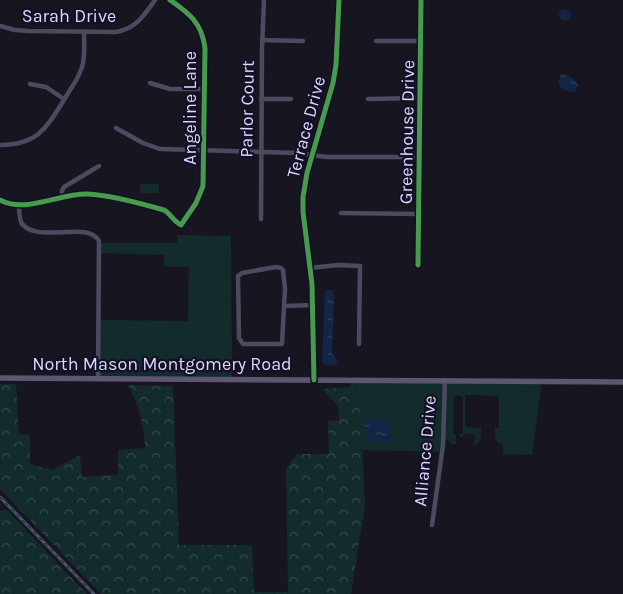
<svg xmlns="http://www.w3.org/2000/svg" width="623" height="594" font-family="Karla,sans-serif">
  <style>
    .green { fill: #142b2c }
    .forest { fill: url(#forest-crowns) }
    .water { fill: url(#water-ripples) }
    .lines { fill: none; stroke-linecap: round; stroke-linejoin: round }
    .minor { stroke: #4b4b60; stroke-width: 4.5 }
    .major { stroke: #5e5571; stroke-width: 5.5 }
    .rail-casing { stroke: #455968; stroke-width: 3 }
    .rail { stroke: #141025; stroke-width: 1; stroke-dasharray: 4; stroke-linecap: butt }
    .cycleway-casing { stroke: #141025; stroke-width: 8 }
    .cycleway { stroke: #469c4c; stroke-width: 5 }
    .labels { text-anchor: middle; stroke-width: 4.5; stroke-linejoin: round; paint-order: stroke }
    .street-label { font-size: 18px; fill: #dbd7fd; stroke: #141025 }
  </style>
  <defs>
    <pattern id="forest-crowns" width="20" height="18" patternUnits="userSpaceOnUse" patternTransform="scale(1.25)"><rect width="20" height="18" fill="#142b2c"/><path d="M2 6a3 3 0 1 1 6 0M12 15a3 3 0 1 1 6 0" fill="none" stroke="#36494c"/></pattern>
    <pattern id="water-ripples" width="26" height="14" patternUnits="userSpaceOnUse" patternTransform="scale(1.25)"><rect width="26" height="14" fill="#122544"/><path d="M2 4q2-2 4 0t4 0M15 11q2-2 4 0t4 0" fill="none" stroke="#344460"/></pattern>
  </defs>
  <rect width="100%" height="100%" fill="#171520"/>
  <!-- green -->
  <g class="green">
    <rect x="140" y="184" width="19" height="9"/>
    <polygon points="177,235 231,236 232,380 98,378 99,320 188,321 189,267 164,267 164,255 100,253 99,243 177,243"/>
    <path d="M349,380L542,381L532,455L503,454V445C494,442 495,437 495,428H499V396L465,395V427L481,428V438L477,444H474L476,437H474V434H464L463,437H460V434H463V397L457,395L454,397L453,435H456V444H452L444,437L442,452L362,450L360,399L351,387Z"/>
  </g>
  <!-- forest -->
  <g class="forest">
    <path d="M0,384H16L19,434L30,435V464L52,470L80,455L82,477L118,475V450L145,448C144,424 139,406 128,385L173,386L179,545H252L254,592H288L286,469L297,454H329L328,421L339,420L338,406L322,389L351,387L360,399L365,506L351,594H101L0,489Z"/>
    <polygon points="0,510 7,510 87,594 0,594"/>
  </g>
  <!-- water -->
  <g class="water">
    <circle cx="565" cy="15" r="6"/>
    <path d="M566,74L573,79L578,85L576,91C568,93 561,90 558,82L561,75Z"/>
    <polygon points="328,290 334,290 332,354 337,360 337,364 326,366 322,362 325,292"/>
    <path d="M110,361C123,361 143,357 153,366L142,368L112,367Z"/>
    <polygon points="371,418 384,418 389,422 391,442 370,441 365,437 364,425"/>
  </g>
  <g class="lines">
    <!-- minor -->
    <g class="minor">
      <path d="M0,26L15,30L28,31L116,32C135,29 144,16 155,0"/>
      <polyline points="262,40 303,41"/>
      <polyline points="376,41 422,41"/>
      <polyline points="150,83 170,89 205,89"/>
      <polyline points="30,84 46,87 64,99"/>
      <polyline points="261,99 291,99"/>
      <polyline points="368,99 421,98"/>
      <polyline points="116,128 143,143 160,149 298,153 327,157 420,157"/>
      <path d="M0,145C40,145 48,125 67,95C73,85 81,75 83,63C85,53 84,42 84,32"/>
      <polyline points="62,197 62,191 64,187 99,166"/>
      <path d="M0,200C25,214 60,193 88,194C109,195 143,204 164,210C171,214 174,222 181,225L196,203L203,186L205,48C202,23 189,13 170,0"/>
      <path d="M19,205C19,211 19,219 22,224C39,244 88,220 99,241L98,378"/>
      <polyline points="341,213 420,214"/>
      <polyline points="261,219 262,49 264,0"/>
      <polyline points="418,265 421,0"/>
      <polygon points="276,267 281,268 283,270 285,289 282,344 243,344 239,338 238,276 242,273"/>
      <polyline points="310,268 338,265 360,266 359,344"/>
      <polyline points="284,306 313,305"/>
      <polyline points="314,380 312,284 303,212 303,197 307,173 333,83 336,65 339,0"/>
      <polyline points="432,525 443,445 445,380"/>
    </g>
    <!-- major -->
    <polyline class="major" points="0,378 623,382"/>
    <defs>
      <polyline id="rail" points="0,497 94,594"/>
    </defs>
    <!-- rail casing -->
    <use href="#rail" class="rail-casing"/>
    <!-- rail -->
    <use href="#rail" class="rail"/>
    <defs>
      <g id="cycleway">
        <path d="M0,200C25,214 60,193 88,194C109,195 143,204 164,210C171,214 174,222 181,225L196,203L203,186L205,48C202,23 189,13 170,0"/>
        <polyline points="418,265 421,0"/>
        <polyline points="314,380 312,284 303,212 303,197 307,173 333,83 336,65 339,0"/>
      </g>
    </defs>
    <!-- cycleway casing -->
    <use href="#cycleway" class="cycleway-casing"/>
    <!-- cycleway -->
    <use href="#cycleway" class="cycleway"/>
  </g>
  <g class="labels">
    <!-- street labels -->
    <g class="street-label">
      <text x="69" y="22">Sarah Drive</text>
      <text transform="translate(190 108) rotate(-90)" y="6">Angeline Lane</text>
      <text transform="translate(247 109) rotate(-89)" y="6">Parlor Court</text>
      <text transform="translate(306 127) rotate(-75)" y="6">Terrace Drive</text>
      <text transform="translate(407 132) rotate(-89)" y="6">Greenhouse Drive</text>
      <text x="162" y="370">North Mason Montgomery Road</text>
      <text transform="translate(425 451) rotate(-85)" y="6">Alliance Drive</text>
    </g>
  </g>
</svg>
